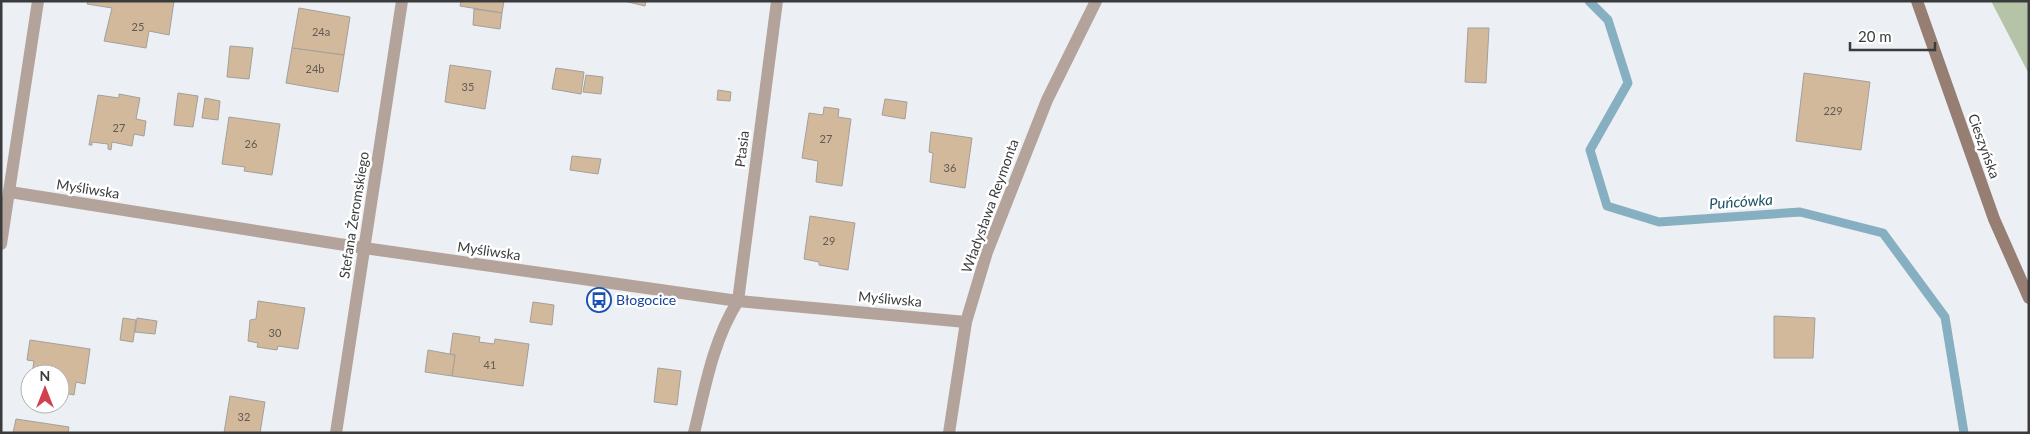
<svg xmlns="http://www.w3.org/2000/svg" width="2030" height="434" font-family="Lato,sans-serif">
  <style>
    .green { fill: #b5c4a7 }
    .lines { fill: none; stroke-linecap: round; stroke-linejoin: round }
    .stream { stroke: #86afc1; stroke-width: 9 }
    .building { fill: #d3b99b; stroke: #a3a09c }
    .lane { stroke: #b4a39b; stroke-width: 12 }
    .street { stroke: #b4a39b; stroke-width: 12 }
    .secondary { stroke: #967e73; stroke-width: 12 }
    .labels { text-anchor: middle; stroke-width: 5; stroke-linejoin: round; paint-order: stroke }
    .number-label { font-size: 11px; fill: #605a54 }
    .street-label { font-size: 14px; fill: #3a3b3c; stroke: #fff }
    .transit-label { font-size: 14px; fill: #164399; stroke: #fff; text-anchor: start }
    .water-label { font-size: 15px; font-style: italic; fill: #1a5064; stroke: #fff }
  </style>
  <rect width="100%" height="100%" fill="#eceff3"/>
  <!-- green -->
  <polygon class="green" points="1991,1 2029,1 2029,74"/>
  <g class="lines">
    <!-- stream -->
    <polyline class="stream" points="1589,1 1608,20 1628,83 1590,150 1607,206 1659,222 1800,212 1883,233 1945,317 1964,433"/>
  </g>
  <!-- building -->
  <g class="building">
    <polygon points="88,1 174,1 169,35 149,31 146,48 104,41 112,8 87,4"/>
    <polygon points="461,1 504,1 502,13 460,6"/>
    <polygon points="624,1 646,1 645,6"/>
    <polygon points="299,8 350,17 344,55 292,48"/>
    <polygon points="474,9 502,13 500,29 473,25"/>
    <polygon points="1468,28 1489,28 1486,83 1465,82"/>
    <polygon points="230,46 253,48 249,79 227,77"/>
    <polygon points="292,48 344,55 338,92 286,83"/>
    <polygon points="450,65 491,71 485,109 445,102"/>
    <polygon points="556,68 584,72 581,94 552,89"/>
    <polygon points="1804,73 1870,82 1861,150 1796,141"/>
    <polygon points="586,75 603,77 601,94 583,92"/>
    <polygon points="718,90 731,92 730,101 717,100"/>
    <polygon points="178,93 198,96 193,127 174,125"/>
    <polygon points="119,94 140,98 136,119 146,121 144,136 134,134 132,146 112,142 111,150 108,149 108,144 92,142 92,145 89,145 98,95 119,98"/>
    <polygon points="205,98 220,101 218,120 202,118"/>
    <polygon points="885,99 907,102 905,119 882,115"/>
    <polygon points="824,107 839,109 838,117 851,119 842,186 816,182 818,161 802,158 809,113 823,115"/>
    <polygon points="229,117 280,124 272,175 244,171 245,167 222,164"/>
    <polygon points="931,132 972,138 965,188 930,182 933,153 929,152"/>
    <polygon points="572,156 601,159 598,174 570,170"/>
    <polygon points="810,216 855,223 848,270 819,265 819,262 804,259"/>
    <polygon points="258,301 305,308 298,349 278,346 277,350 257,347 258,343 248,341 250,320 256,319"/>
    <polygon points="533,302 554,305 552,325 530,322"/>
    <polygon points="1774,316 1815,318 1813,358 1774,358"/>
    <polygon points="123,318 136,320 133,342 120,340"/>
    <polygon points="137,318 157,321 155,334 135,332"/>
    <polygon points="453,333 480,337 479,342 494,344 495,339 529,344 523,386 452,376 455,355 450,354"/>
    <polygon points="30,340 90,349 85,384 76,382 74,395 60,392 60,374 32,374 34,361 27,360"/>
    <polygon points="428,350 455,355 452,376 425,372"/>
    <polygon points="658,368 681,371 677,405 654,402"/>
    <polygon points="230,396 265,402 260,433 224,433"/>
    <polygon points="16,419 69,427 68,433 13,433"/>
  </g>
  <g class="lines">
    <!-- lane -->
    <path class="lane" d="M694,433C705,388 713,340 738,301"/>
    <!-- street -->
    <g class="street">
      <polyline points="10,192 364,248 738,301 966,322"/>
      <polyline points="1,244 38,1"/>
      <polyline points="738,301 777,1"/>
      <polyline points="336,433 402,1"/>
      <polyline points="949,433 966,322 987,252 1047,100 1096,1"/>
    </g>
    <!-- secondary -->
    <polyline class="secondary" points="1917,1 1994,219 2029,298"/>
  </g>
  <!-- icons -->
  <defs>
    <symbol id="bus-ring" viewBox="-11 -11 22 22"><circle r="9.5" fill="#fff" stroke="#1a4fb4" stroke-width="1.5"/><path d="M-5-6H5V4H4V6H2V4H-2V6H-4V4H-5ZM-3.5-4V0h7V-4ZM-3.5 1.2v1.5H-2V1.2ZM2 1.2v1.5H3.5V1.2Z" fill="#1a4fb4"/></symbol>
  </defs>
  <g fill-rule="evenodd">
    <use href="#bus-ring" x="585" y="286" width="28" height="28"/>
  </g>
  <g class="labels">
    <!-- number labels -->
    <g class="number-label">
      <text x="138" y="31">25</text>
      <text x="321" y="36">24a</text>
      <text x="315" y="73">24b</text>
      <text x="468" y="91">35</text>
      <text x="1833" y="115">229</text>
      <text x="119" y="132">27</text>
      <text x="826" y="143">27</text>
      <text x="251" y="148">26</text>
      <text x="950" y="172">36</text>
      <text x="829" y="245">29</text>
      <text x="275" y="337">30</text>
      <text x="490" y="369">41</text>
      <text x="244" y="421">32</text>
    </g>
    <!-- street labels -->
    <g class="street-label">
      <text transform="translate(1984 146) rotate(70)" y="5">Cieszyńska</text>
      <text transform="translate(742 149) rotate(-83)" y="5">Ptasia</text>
      <text transform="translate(88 189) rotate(9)" y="5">Myśliwska</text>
      <text transform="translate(990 206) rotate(-70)" y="5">Władysława Reymonta</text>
      <text transform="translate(354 215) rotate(-81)" y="5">Stefana Żeromskiego</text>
      <text transform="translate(489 251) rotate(8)" y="5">Myśliwska</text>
      <text transform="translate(890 299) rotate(5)" y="5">Myśliwska</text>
    </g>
    <!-- transit labels -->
    <g class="transit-label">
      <text x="616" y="305">Błogocice</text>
    </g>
    <!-- water labels -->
    <g class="water-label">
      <text transform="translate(1741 202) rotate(-4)" y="5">Puńcówka</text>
    </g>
  </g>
  <!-- border -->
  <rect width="2030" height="434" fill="none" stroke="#3a3b3c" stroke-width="5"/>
  <!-- north arrow -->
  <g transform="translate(45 389)"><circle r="24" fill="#ffffff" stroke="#b0b1b1"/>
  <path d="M0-4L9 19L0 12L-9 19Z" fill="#d0404f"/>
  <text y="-8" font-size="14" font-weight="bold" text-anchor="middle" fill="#3a3b3c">N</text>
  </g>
  <!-- scale -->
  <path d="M1850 42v8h85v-8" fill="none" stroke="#3a3b3c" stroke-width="2.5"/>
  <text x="1858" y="42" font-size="15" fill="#3a3b3c" stroke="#ffffff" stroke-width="4" paint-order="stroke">20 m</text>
</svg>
